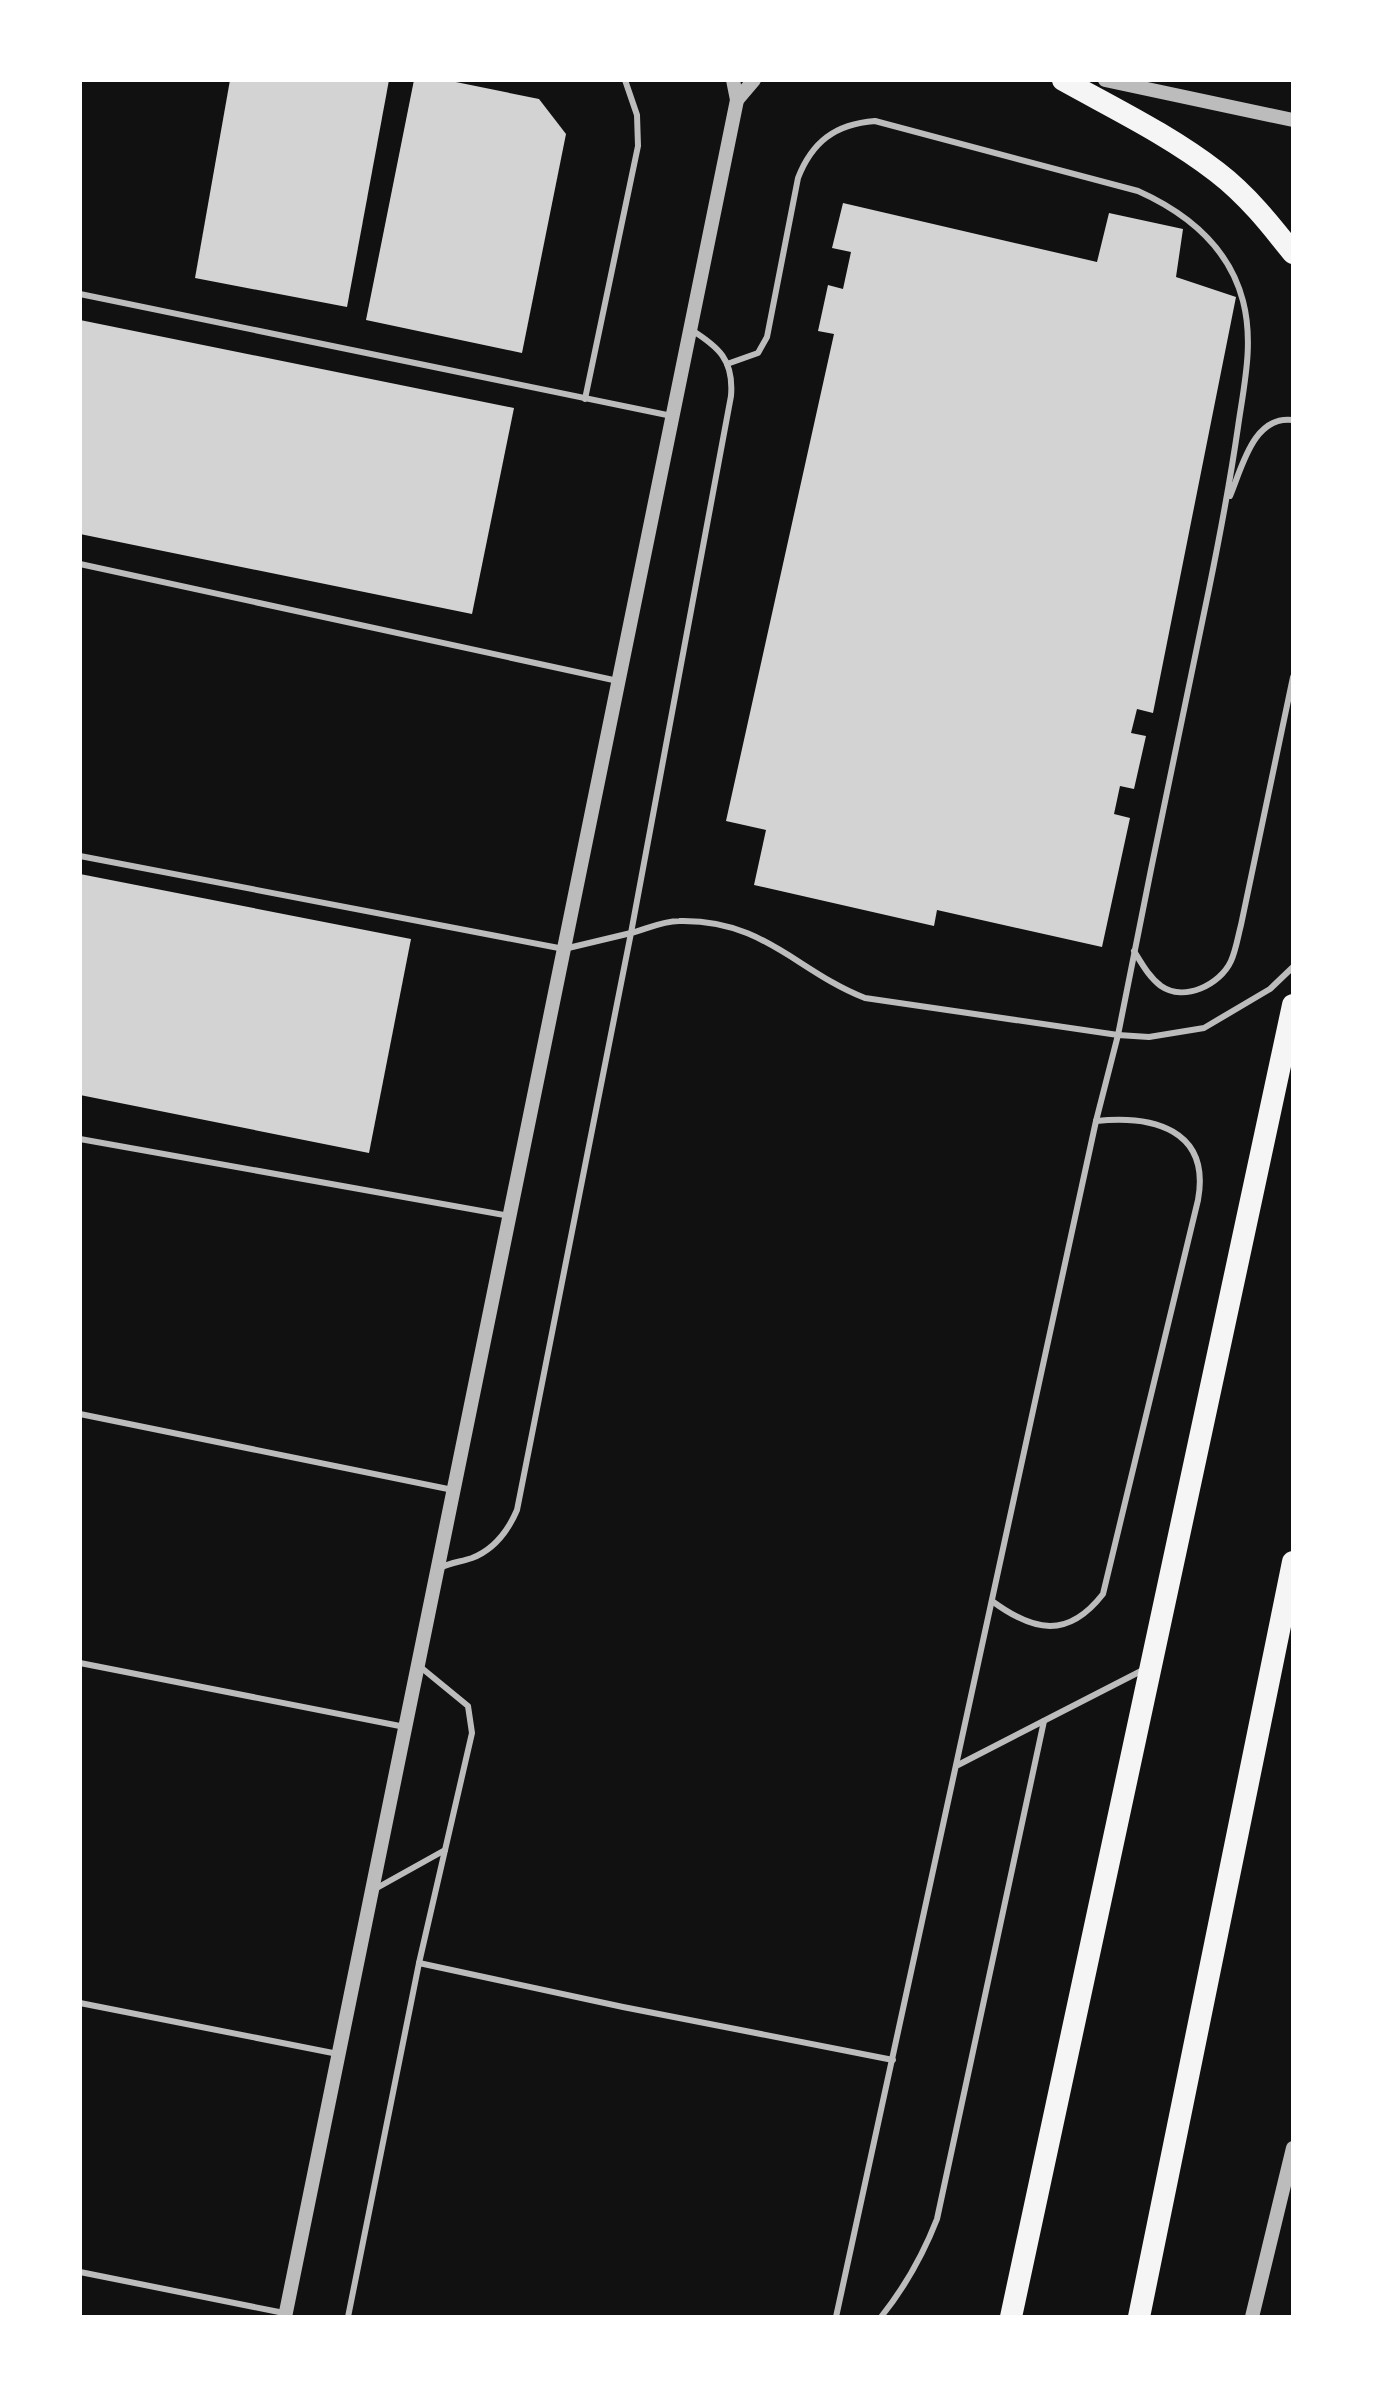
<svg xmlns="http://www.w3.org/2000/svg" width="1373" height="2397" font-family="'Alegreya Sans',sans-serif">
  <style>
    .building { fill: #d3d3d3 }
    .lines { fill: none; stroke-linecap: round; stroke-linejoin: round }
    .service { stroke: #bcbcbc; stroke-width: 6 }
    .tertiary { stroke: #bcbcbc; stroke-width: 14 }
    .trunk { stroke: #f5f5f5; stroke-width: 22 }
  </style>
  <rect width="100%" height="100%" fill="#111"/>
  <!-- building -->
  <g class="building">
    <polygon points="230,80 389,80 347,307 195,278"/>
    <polygon points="414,80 446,80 539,99 566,134 522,353 366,320"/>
    <polygon points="843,203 1097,262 1109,213 1183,229 1176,277 1236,297 1153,713 1137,709 1131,733 1146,736 1134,789 1120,786 1114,814 1130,818 1102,947 937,910 934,926 754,885 766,830 726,821 834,334 818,331 828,285 843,289 851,252 832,248"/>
    <polygon points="80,320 514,408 472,614 80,534"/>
    <polygon points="80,874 411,939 369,1153 80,1095"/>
  </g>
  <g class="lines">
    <!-- service -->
    <g class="service">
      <polyline points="80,294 672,416"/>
      <path d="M727,364L758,353L767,337L798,178C812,142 835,124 875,121L1138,191C1187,213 1229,247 1243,301C1254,343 1244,385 1238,427C1230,482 1220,535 1209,589C1178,738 1147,886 1118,1035L1096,1121L836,2317"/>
      <polyline points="585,399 638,146 637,115 625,80"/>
      <path d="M1230,496C1242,468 1253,415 1293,420"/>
      <polyline points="80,564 618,681"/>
      <path d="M80,856L564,949L631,933L731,396C734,360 719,347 690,329"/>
      <path d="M1134,951C1142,964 1149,977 1161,986C1184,1002 1220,985 1231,961C1236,950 1238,936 1241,925L1293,677"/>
      <polyline points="80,1139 510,1216"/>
      <polyline points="80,1414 453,1490"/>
      <path d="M440,1568C451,1562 461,1562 472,1558C495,1549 508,1531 517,1510L631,933C646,929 663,921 679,921C764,919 796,971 865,998L1118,1035L1149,1037L1204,1028L1270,989L1293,967"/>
      <path d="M992,1601C1034,1632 1068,1639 1103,1594L1198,1200C1211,1129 1152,1115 1096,1121"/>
      <polyline points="80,1663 405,1727"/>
      <polyline points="958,1765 1143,1670"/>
      <polyline points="375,1889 445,1850"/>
      <polyline points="419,1963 623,2007 893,2060"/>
      <polyline points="80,2003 338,2054"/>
      <polyline points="80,2272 284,2313"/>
      <polyline points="348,2317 419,1963 472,1733 468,1706 418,1665"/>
      <path d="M881,2317C905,2287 923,2255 937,2219L1044,1721"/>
    </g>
    <!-- tertiary -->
    <g class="tertiary">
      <polyline points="1105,80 1293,120"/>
      <polyline points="737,100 754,80"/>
      <polyline points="285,2317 737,100 733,80"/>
      <polyline points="1252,2317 1293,2148"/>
    </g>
    <!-- trunk -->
    <g class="trunk">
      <path d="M1063,80C1115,109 1169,135 1217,172C1247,195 1270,224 1293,253"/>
      <polyline points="1011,2317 1293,1005"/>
      <polyline points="1139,2317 1293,1562"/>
    </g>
  </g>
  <!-- border -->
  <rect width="1373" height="2397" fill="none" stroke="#ffffff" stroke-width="164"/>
</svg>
